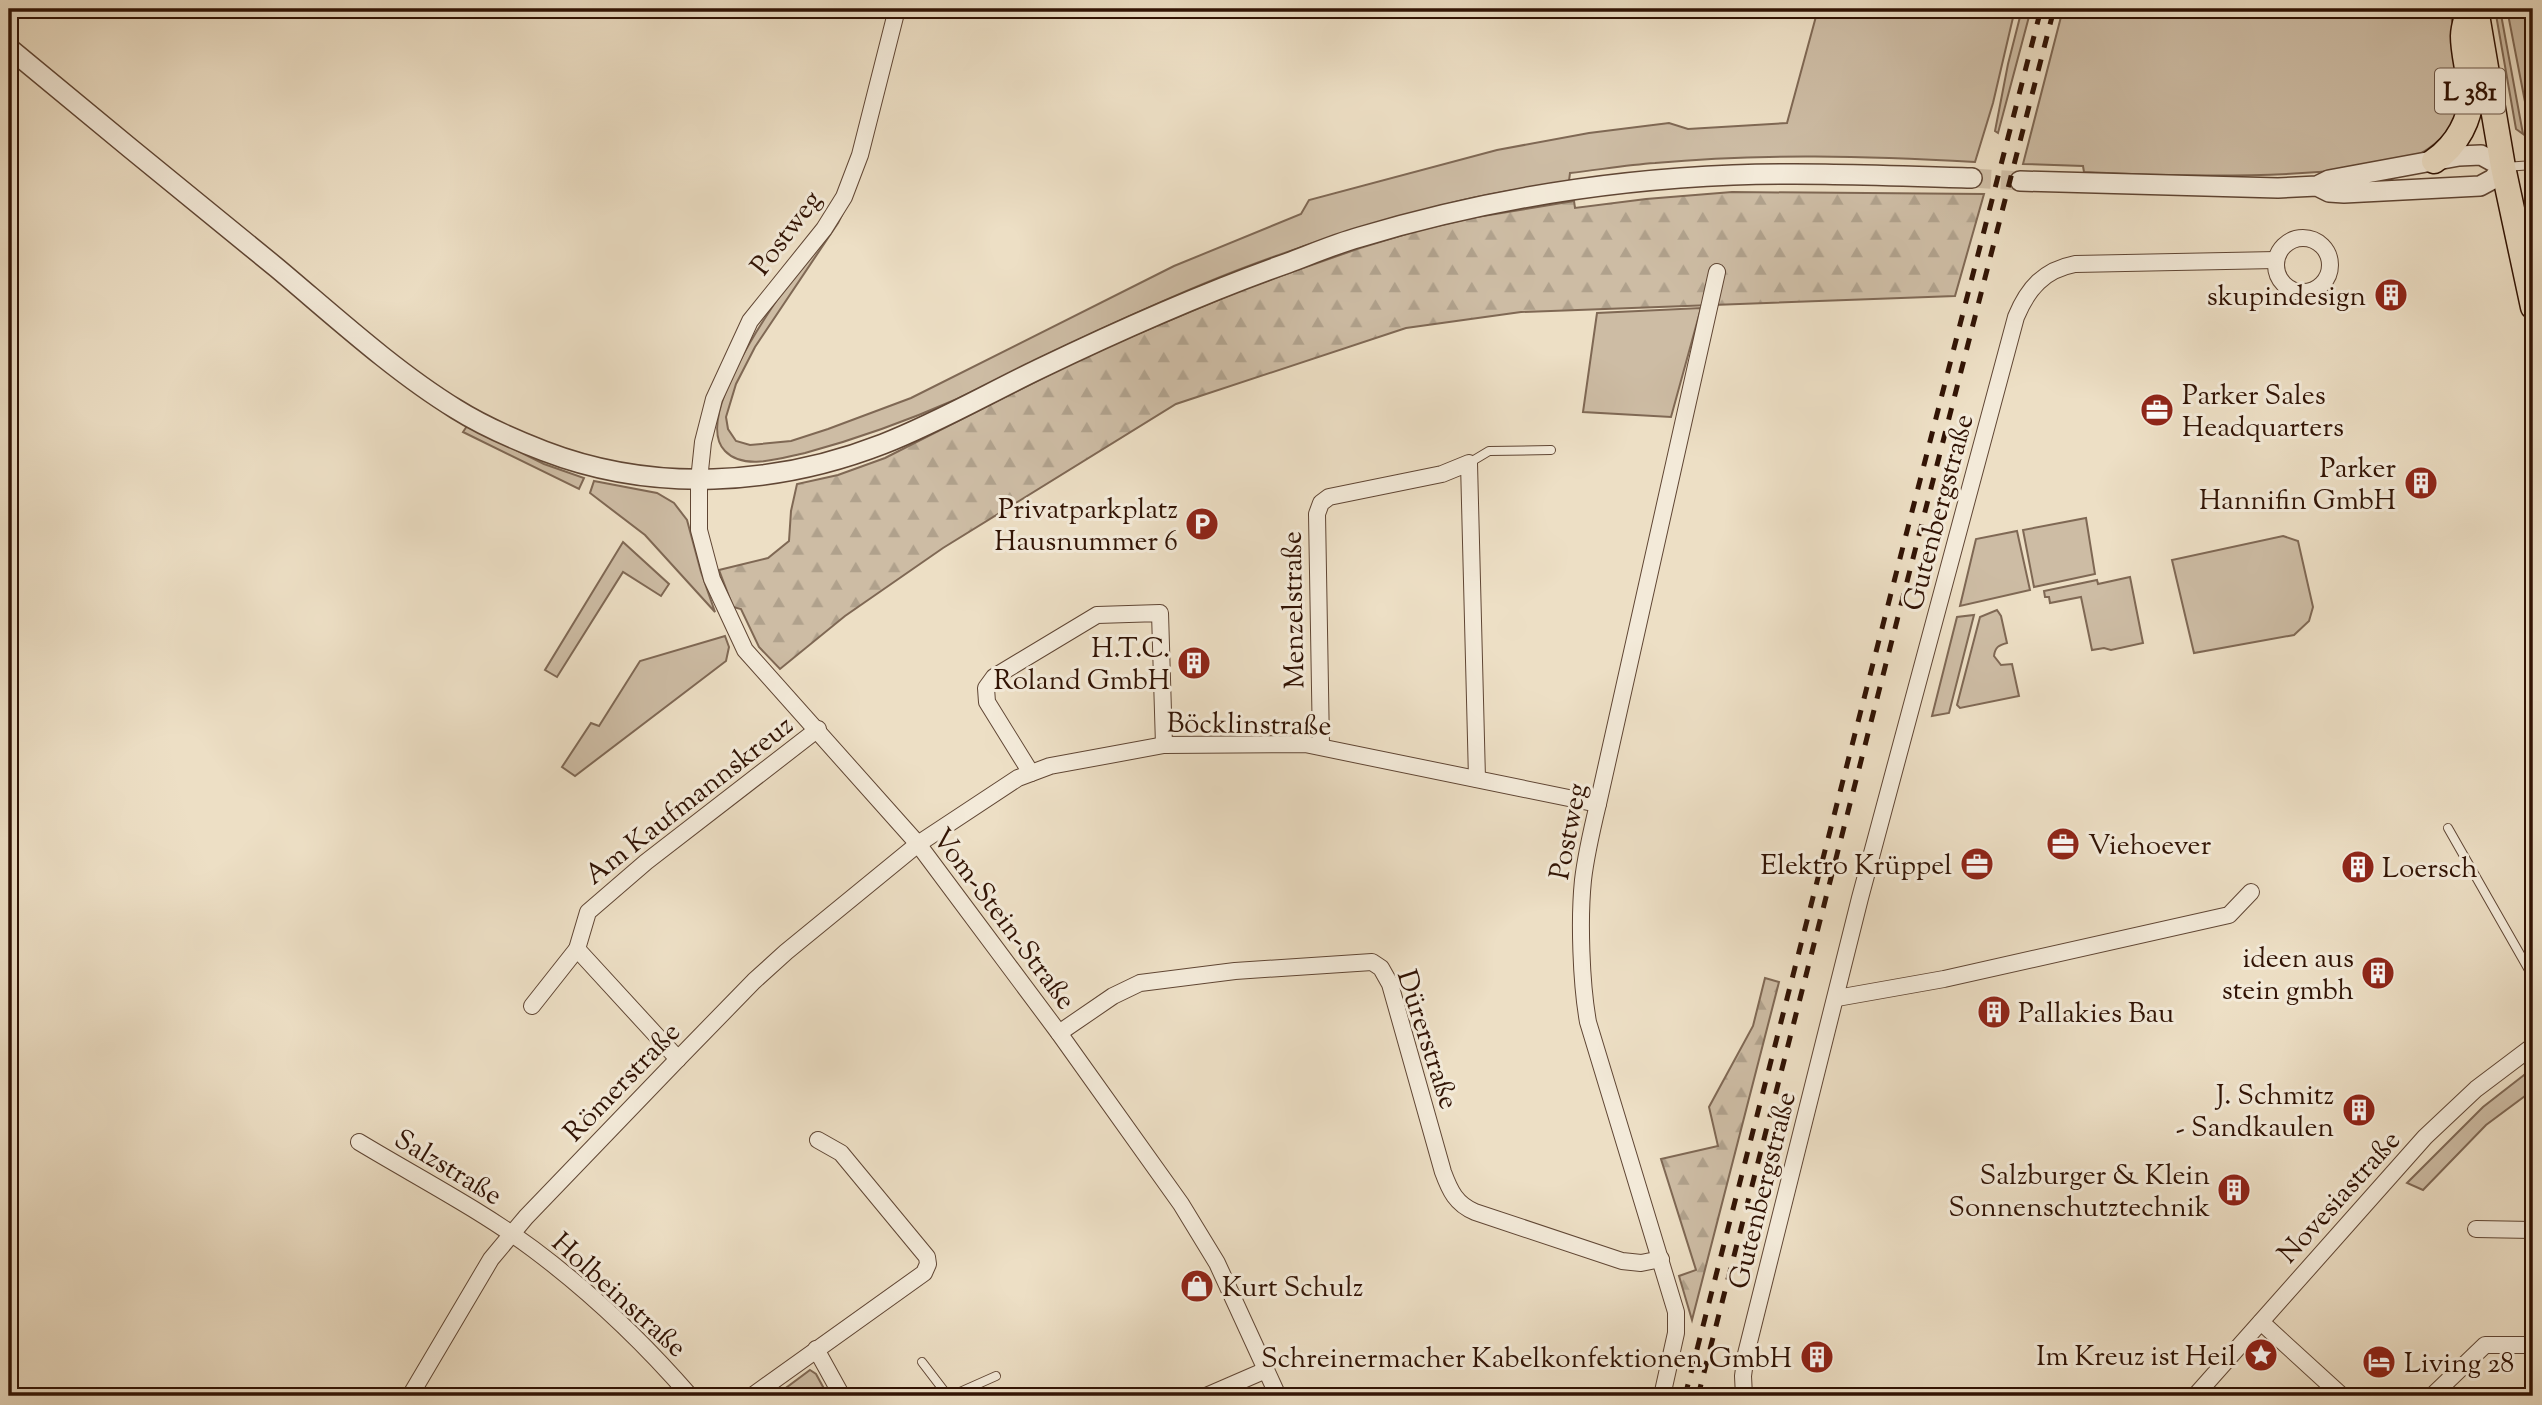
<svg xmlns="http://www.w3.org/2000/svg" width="2542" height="1405" font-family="'Sorts Mill Goudy',serif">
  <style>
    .green { fill: #cdbca4; stroke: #7f6854; stroke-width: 2 }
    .forest { fill: url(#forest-firs); stroke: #7f6854; stroke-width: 2 }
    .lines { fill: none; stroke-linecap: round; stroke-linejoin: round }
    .tertiary-tunnel { stroke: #d1c0a8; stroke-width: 19; stroke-dasharray: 19 10; stroke-linecap: butt }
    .service-casing { stroke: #604634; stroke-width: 10 }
    .minor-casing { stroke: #604634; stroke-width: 18 }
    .tertiary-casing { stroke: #604634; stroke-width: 22 }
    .primary-casing { stroke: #311304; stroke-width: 27 }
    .service { stroke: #f3ead9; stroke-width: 8 }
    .minor { stroke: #f3ead9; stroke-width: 16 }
    .tertiary { stroke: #f3ead9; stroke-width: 19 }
    .primary { stroke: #eddfc5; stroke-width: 24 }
    .rail { stroke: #311304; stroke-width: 5; stroke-dasharray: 12 12; stroke-linecap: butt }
    .labels { text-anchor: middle; stroke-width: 6; stroke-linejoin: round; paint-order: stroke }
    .shield { fill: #f3ead9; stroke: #6b5444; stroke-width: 2 }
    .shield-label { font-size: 26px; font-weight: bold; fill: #311304 }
    .street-label { font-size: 28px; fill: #311304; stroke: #f3ead9 }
    .poi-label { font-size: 28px; fill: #311304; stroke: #f3ead9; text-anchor: end }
  </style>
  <defs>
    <pattern id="forest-firs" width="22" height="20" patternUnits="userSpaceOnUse" patternTransform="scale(1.75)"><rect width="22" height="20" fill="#cdbca4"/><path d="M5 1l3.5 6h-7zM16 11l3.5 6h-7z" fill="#b0a18c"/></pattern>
  </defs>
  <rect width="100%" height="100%" fill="#eddfc5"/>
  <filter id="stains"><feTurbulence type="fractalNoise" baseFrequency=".00286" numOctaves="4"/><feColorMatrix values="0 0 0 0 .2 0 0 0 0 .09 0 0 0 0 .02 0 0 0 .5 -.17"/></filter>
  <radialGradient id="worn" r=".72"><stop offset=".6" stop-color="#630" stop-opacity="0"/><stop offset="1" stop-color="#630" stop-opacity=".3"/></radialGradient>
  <!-- green -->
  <g class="green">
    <path d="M1818,9H2015L1993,103L1975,162C1869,156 1761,153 1655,163C1626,165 1598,170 1570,173L1569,181C1534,187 1498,192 1463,200C1389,218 1317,240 1246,267C1182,291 1120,320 1059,349C1025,365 991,383 957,399C907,421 857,439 805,453C781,458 744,471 725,451C683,409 822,238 850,199L838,223L755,347L736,384L726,417L728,429L736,441L750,445L791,441L828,429L911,398L1174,266L1301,214L1309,200L1497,150L1589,133L1669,123L1688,129L1787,123Z"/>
    <polygon points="2022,9 2031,9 1998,133 1995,131 2008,64"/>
    <path d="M2063,9H2450C2455,43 2470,86 2455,119C2447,136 2426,154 2407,159C2380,168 2347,170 2318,172C2240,178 2162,176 2084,172L2083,166L2023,164Z"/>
    <polygon points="2495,9 2500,9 2523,134 2516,129"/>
    <polygon points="2507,9 2525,9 2533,31 2533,143"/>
    <polygon points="1701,308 1671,417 1583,412 1597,313"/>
    <polygon points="467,426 544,464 584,478 579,489 463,432"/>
    <polygon points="594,481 657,493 674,503 687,520 701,572 715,612 645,535 590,493"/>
    <polygon points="2086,518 2095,574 2034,587 2023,530"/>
    <polygon points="2017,531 2030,590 1960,606 1976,539"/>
    <polygon points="2283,536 2298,541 2313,607 2309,621 2294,635 2194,653 2172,560"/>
    <polygon points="623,542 669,584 661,596 623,572 557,677 545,670"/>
    <polygon points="2130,577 2143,643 2111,650 2104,648 2092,650 2081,597 2050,603 2049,597 2045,597 2044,591 2097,580 2098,584"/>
    <path d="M1997,610L2001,616L2007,643C1999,645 1995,647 1994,656L2001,665L2012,664L2019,696L1960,708L1957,705L1980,617Z"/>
    <polygon points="1974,615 1949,713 1932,716 1957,617"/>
    <polygon points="725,636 729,647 726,661 575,776 562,767 591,723 599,726 640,661"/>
    <polygon points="2533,1068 2533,1090 2486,1125 2423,1190 2407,1183 2483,1107"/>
    <polygon points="810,1370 816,1374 828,1396 775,1396"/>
  </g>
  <!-- forest -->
  <g class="forest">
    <polygon points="1732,192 1984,194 1955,296 1521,312 1406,328 1176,404 943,548 845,616 780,669 759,647 741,609 733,607 719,570 768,558 789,541 791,511 797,484 838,475 885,458 1090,354 1244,289 1360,248 1416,231 1471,218 1574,201 1575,208 1646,199"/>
    <polygon points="1765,978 1779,982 1692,1320 1679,1276 1696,1270 1661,1159 1718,1146 1709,1107 1753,1026"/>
  </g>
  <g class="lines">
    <!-- tertiary-tunnel -->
    <polyline class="tertiary-tunnel" points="1972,178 2020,181"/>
    <defs>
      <g id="service">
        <polyline points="2532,9 2533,13"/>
        <polyline points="2505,167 2533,165"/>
        <polyline points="1469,463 1489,451 1551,450"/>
        <polyline points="2448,828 2533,977"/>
        <polyline points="922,1362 948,1396"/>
        <polyline points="951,1396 996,1376"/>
      </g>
      <g id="minor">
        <polyline points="897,9 860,155 844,197 824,229 750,321 714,399 703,442 699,480 699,530 712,579 745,650 918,844 1059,1033 1181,1204 1217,1263 1278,1396"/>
        <circle cx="2303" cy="265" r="27"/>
        <polyline points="1321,746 1317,514 1321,503 1329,497 1442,474 1469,463 1477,779"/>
        <polyline points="1031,773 987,702 986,688 994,677 1097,615 1160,613 1164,745"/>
        <polyline points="577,949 678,1059"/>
        <polyline points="1837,998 1944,979 2229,915 2251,892"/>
        <polyline points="532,1006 577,949 588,912 646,862 818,729"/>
        <path d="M1059,1033L1113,996L1140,983L1235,971L1372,962L1381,968L1390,984L1443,1172C1450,1191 1456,1204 1475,1212L1622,1261L1641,1263L1661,1259"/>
        <path d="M359,1142C417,1177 479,1209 533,1249C589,1291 644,1343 690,1396"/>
        <polyline points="2476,1229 2533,1230"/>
        <polyline points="2261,1322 2342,1396"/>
        <polyline points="816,1349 842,1396"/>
        <polyline points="410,1396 491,1259 526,1217 678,1059 754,981 786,952 918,844 1018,778 1050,766 1164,745 1305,744 1598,804"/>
        <polyline points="752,1396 924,1273 928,1264 927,1257 841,1153 818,1140"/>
        <polyline points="1206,1396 1266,1370"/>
        <path d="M1662,1396L1676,1333V1312L1588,1022C1581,983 1579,919 1583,880C1586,854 1592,829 1598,804L1717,272"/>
        <path d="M1744,1396L1743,1376L1746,1354L1860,898L2016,317C2028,288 2044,270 2075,264L2276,260"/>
        <polyline points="2195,1396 2425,1137 2476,1089 2533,1046"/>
        <polyline points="2432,1396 2485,1345 2533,1345"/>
      </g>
      <g id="tertiary">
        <path d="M9,48C98,122 187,195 277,268C333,315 394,371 456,409C483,426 513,439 544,451C653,493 775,486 883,444C937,423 987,394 1039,369C1120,330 1203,293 1288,263C1312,254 1335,244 1360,237C1480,201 1607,180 1733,175C1812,172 1892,176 1972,178"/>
        <polyline points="2020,181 2278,188 2317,186 2329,180 2459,156 2481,155 2503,167 2493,179 2480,186 2344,193 2329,192 2317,186"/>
      </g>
      <g id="primary">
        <polyline points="2476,9 2503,167 2533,307"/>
        <path d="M2434,161C2456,146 2473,118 2470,91C2469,72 2463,54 2463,36C2463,27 2467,17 2469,9"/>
      </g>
    </defs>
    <!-- service casing -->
    <use href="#service" class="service-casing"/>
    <!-- minor casing -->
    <use href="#minor" class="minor-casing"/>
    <!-- tertiary casing -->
    <use href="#tertiary" class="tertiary-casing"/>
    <!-- primary casing -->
    <use href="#primary" class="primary-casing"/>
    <!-- service -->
    <use href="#service" class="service"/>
    <!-- minor -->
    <use href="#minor" class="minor"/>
    <!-- tertiary -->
    <use href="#tertiary" class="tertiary"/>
    <!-- primary -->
    <use href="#primary" class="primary"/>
    <!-- rail -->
    <g class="rail">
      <polyline points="1685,1396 2041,9"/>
      <polyline points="1698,1396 2054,9"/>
    </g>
  </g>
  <!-- icons -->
  <defs>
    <symbol id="building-disc" viewBox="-11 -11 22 22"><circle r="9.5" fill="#8f2418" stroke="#f3ead9"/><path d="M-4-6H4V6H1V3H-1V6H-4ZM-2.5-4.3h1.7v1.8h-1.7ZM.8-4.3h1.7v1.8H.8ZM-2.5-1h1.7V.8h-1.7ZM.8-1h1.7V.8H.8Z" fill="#fff"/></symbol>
    <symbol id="office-disc" viewBox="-11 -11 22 22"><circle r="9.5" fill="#8f2418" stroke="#f3ead9"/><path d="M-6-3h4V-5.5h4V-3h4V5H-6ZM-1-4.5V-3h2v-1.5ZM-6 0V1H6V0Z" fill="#fff"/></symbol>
    <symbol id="parking-disc" viewBox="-11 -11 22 22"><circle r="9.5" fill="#8f2418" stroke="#f3ead9"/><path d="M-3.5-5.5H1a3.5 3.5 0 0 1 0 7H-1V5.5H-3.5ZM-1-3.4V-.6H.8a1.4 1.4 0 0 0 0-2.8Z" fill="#fff"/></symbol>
    <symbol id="shop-disc" viewBox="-11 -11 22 22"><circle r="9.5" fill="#8f2418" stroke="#f3ead9"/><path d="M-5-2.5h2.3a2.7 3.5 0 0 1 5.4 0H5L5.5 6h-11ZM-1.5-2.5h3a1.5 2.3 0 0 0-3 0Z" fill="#fff"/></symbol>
    <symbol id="sight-disc" viewBox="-11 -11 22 22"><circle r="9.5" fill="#8f2418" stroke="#f3ead9"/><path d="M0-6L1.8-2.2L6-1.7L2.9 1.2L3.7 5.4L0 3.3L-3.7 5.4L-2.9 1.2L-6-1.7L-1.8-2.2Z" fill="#fff"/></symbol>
    <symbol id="hotel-disc" viewBox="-11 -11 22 22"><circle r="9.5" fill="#8f2418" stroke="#f3ead9"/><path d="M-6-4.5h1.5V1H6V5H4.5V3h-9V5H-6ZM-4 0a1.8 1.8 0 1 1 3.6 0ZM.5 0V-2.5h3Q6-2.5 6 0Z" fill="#fff"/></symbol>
  </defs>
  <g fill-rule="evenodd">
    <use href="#building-disc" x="2372" y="276" width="38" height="38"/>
    <use href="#office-disc" x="2138" y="391" width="38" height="38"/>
    <use href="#building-disc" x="2402" y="464" width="38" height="38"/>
    <use href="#parking-disc" x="1183" y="505" width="38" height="38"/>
    <use href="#building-disc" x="1175" y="644" width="38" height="38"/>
    <use href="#office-disc" x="2044" y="825" width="38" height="38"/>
    <use href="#office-disc" x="1958" y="845" width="38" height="38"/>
    <use href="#building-disc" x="2339" y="848" width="38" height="38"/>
    <use href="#building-disc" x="2359" y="954" width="38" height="38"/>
    <use href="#building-disc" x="1975" y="993" width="38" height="38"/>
    <use href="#building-disc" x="2340" y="1091" width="38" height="38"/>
    <use href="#building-disc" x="2215" y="1171" width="38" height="38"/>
    <use href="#shop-disc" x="1178" y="1267" width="38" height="38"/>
    <use href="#sight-disc" x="2242" y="1336" width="38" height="38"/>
    <use href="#building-disc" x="1798" y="1338" width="38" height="38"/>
    <use href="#hotel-disc" x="2360" y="1343" width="38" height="38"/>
  </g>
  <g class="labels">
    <!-- shield labels -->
    <rect class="shield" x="2435" y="68.5" width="70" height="45" rx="5"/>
    <g class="shield-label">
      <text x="2470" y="100">L 381</text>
    </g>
    <!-- street labels -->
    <g class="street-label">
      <text transform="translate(785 232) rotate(-53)" y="10">Postweg</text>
      <text transform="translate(1937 512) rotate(-75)" y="10">Gutenbergstraße</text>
      <text transform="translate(1292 610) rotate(-91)" y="10">Menzelstraße</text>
      <text transform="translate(1249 723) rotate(1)" y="10">Böcklinstraße</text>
      <text transform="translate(688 799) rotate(-38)" y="10">Am Kaufmannskreuz</text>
      <text transform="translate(1567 831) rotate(-79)" y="10">Postweg</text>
      <text transform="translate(1005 918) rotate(53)" y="10">Vom-Stein-Straße</text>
      <text transform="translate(1429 1039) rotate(72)" y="10">Dürerstraße</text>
      <text transform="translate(621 1081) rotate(-46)" y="10">Römerstraße</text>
      <text transform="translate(449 1166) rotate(31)" y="10">Salzstraße</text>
      <text transform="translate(1761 1190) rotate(-76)" y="10">Gutenbergstraße</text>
      <text transform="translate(2338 1196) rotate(-48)" y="10">Novesiastraße</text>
      <text transform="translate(620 1294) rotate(42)" y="10">Holbeinstraße</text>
    </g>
    <!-- poi labels -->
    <g class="poi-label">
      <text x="2366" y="305">skupindesign</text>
      <text x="2182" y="404" text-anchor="start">Parker Sales<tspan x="2182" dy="32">Headquarters</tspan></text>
      <text x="2396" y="477">Parker<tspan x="2396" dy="32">Hannifin GmbH</tspan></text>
      <text x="1178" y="518">Privatparkplatz<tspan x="1178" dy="32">Hausnummer 6</tspan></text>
      <text x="1170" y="657">H.T.C.<tspan x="1170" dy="32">Roland GmbH</tspan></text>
      <text x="2088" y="854" text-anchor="start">Viehoever</text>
      <text x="1952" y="874">Elektro Krüppel</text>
      <text x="2382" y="877" text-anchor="start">Loersch</text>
      <text x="2354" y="967">ideen aus<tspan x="2354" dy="32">stein gmbh</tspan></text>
      <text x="2018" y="1022" text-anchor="start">Pallakies Bau</text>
      <text x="2334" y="1104">J. Schmitz<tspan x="2334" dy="32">- Sandkaulen</tspan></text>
      <text x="2210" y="1184">Salzburger &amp; Klein<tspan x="2210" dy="32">Sonnenschutztechnik</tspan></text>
      <text x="1222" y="1296" text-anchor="start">Kurt Schulz</text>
      <text x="2236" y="1365">Im Kreuz ist Heil</text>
      <text x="1792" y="1367">Schreinermacher Kabelkonfektionen GmbH</text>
      <text x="2404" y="1372" text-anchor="start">Living 28</text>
    </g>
  </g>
  <!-- margin -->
  <rect width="2542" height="1405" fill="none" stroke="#eddfc5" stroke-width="35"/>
  <rect x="10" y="10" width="2521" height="1384" fill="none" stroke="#311304" stroke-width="3.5"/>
  <rect x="18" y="18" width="2507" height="1370" fill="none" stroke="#311304" stroke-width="2"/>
  <rect width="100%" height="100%" filter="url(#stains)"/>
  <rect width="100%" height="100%" fill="url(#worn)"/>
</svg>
